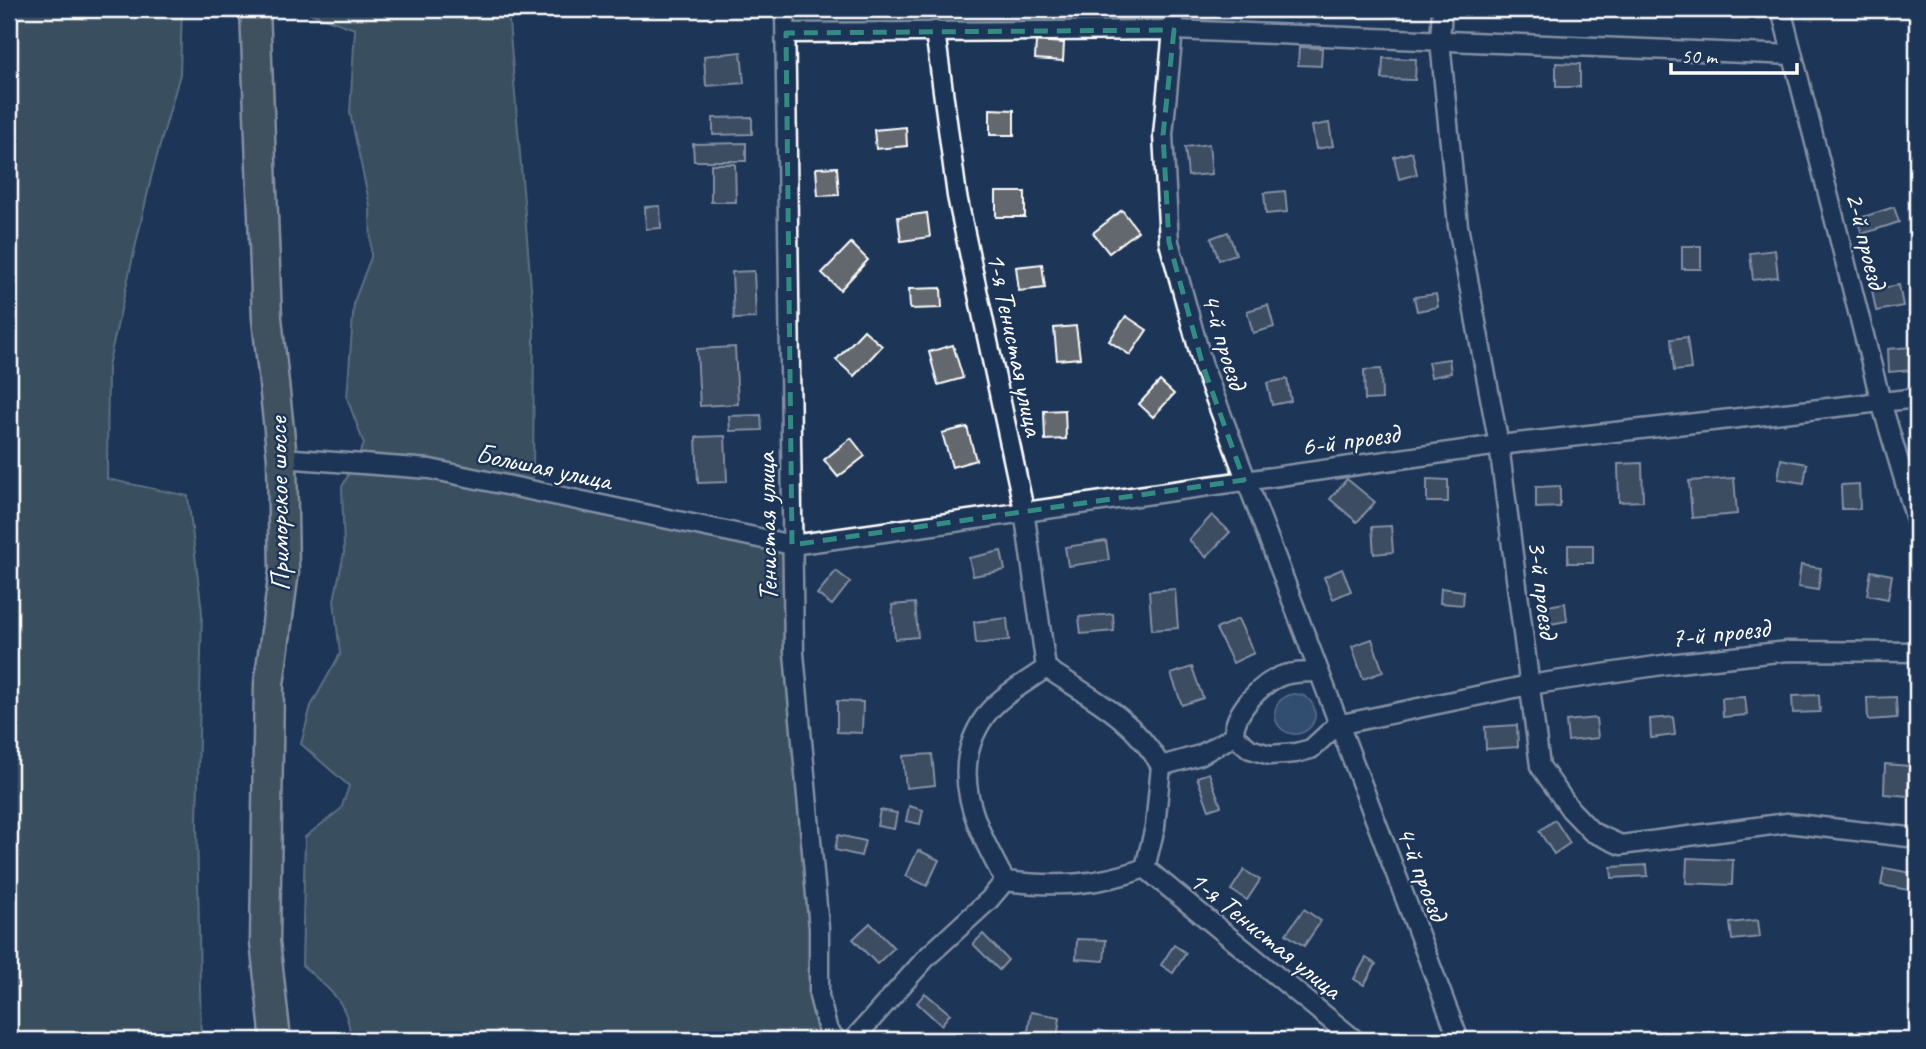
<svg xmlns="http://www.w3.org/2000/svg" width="1926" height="1049" font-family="Caveat,sans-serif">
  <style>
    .green { fill: #5b6f6a; stroke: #adb7b4; stroke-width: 2 }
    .water { fill: #496a8f; stroke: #92a6bc; stroke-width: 2 }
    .building { fill: #62676d; stroke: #fff; stroke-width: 2 }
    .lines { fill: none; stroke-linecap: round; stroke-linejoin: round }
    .street-casing { stroke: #fff; stroke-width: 23 }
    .primary-casing { stroke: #fff; stroke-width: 33 }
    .street { stroke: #1d3557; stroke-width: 18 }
    .primary { stroke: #697266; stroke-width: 28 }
    .marked { fill: none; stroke: #338b84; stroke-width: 5; stroke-dasharray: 14 9; stroke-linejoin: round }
    .labels { text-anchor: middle; stroke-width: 5; stroke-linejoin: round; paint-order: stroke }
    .street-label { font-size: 28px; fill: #fff; stroke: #1d3557 }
  </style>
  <rect width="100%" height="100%" fill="#1d3557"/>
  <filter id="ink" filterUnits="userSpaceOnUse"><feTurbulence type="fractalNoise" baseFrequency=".0143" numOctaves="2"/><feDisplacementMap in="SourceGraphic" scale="14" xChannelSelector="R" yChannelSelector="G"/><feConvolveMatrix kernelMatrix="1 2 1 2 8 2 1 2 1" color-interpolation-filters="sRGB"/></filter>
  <g filter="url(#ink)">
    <!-- green -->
    <g class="green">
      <polygon points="9,9 182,9 180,74 152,174 108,366 107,479 188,496 202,612 197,823 201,1040 9,1040"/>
      <path d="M308,9H508L534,323L533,490L779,542L793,560L828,1040H351C348,1000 330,991 302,965L305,837L341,809L349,786L301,744L311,706L340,654L334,600L344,553L342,487L364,444L347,398L354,302L371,257L370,206L350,113L355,29L310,13Z"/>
    </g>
    <!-- water -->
    <circle class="water" cx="1295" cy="714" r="20"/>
    <!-- building -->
    <g class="building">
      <polygon points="1374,9 1400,9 1400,16 1374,13"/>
      <polygon points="1036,41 1064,43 1063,61 1035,59"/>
      <polygon points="1299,47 1322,48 1321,66 1298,65"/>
      <polygon points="741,52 744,83 706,86 704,56"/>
      <polygon points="1383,58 1416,59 1415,80 1382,79"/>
      <polygon points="1556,63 1580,64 1580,87 1556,87"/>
      <polygon points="990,109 1014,110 1014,135 990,135"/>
      <polygon points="752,117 752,134 713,135 713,118"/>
      <polygon points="1329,123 1333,146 1316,149 1312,126"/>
      <polygon points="906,127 907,146 876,149 874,130"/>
      <polygon points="746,143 746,161 694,161 693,144"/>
      <polygon points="1209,144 1212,174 1188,176 1185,147"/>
      <polygon points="1412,152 1417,174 1399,179 1394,157"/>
      <polygon points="711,164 735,164 736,202 711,202"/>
      <polygon points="837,167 839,195 818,196 816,168"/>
      <polygon points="1285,191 1287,212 1266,214 1264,193"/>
      <rect x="996" y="192" width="29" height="25"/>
      <polygon points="660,206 661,228 646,229 645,207"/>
      <polygon points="1894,207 1899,222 1862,234 1857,219"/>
      <polygon points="1122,210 1138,231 1109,253 1093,233"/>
      <polygon points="927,213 930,237 901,241 898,217"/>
      <polygon points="1228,232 1236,254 1219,260 1211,238"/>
      <polygon points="851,243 868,260 840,290 822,273"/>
      <rect x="1682" y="246" width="19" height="23"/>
      <polygon points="1775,250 1778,277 1753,280 1750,253"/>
      <polygon points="1042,264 1045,288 1019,291 1016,267"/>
      <polygon points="754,271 756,318 734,319 732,272"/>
      <polygon points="1899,285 1903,306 1876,311 1872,290"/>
      <polygon points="941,288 942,308 910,309 909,289"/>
      <polygon points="1436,294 1438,307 1417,311 1414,297"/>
      <polygon points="1268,305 1274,327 1253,333 1247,311"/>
      <polygon points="1126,316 1147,330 1130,355 1109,341"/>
      <polygon points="1076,326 1080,358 1057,360 1054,328"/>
      <polygon points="864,330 882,346 854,376 836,360"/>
      <polygon points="1687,337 1691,369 1674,371 1671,339"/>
      <polygon points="953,345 963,378 938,385 929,352"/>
      <polygon points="735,347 738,404 700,406 697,349"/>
      <polygon points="1910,347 1912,370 1889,372 1888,349"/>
      <polygon points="1449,359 1451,373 1431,377 1428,362"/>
      <polygon points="1381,369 1382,399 1365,400 1364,370"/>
      <polygon points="1287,379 1291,401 1272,405 1267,383"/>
      <polygon points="1160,381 1174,394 1153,417 1139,404"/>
      <polygon points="1065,410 1066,439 1045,440 1044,411"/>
      <polygon points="761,415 762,430 730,431 729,416"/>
      <polygon points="967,427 976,460 952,467 942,433"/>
      <polygon points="725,436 727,482 698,483 696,437"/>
      <polygon points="851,438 865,456 838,477 824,460"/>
      <polygon points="1781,459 1807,464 1804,483 1778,479"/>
      <polygon points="1642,463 1643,501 1619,502 1618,464"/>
      <polygon points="1734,478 1737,514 1692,518 1689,481"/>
      <polygon points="1347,479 1375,502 1357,522 1330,499"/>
      <polygon points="1427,479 1448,480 1448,502 1427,502"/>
      <polygon points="1859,484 1860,509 1842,509 1841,485"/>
      <polygon points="1560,486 1560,507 1536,508 1536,487"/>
      <polygon points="1212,515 1230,532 1206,557 1189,540"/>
      <polygon points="1391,526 1393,552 1374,554 1372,527"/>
      <polygon points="1106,541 1109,560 1068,566 1065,547"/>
      <rect x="1568" y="545" width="25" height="18"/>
      <polygon points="1001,551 1005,570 973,576 969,558"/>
      <polygon points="1801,565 1821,568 1818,590 1798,587"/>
      <polygon points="1342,569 1351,591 1333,599 1324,577"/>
      <polygon points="836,571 850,582 832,605 817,594"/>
      <polygon points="1871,571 1892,575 1888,599 1867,595"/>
      <polygon points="1441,588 1464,591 1463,605 1440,603"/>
      <polygon points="1175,589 1178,628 1152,630 1149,591"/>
      <polygon points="915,603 918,637 895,639 892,605"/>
      <polygon points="1565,603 1567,621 1545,625 1542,607"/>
      <polygon points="1113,614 1114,631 1081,634 1079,617"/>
      <polygon points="1007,618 1009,640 976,644 974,622"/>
      <polygon points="1238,619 1254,653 1233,663 1216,629"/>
      <polygon points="1372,639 1383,672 1363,679 1352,646"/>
      <polygon points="1192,667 1203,698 1182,705 1171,674"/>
      <polygon points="1819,695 1820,712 1793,713 1792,696"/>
      <polygon points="1745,697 1747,715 1723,717 1722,698"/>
      <polygon points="1896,697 1897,718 1868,720 1867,698"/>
      <polygon points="837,701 863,702 862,733 837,732"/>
      <polygon points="1673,717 1675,735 1651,738 1650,719"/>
      <polygon points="1596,718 1598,738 1568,741 1566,721"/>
      <polygon points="1517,725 1518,747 1486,749 1485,727"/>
      <polygon points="932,754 935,785 906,788 903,756"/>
      <polygon points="1885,764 1909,766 1908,796 1884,794"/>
      <polygon points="1209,773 1221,806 1209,810 1197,777"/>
      <polygon points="909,806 923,810 920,824 906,821"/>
      <polygon points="880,810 897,813 894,829 877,826"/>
      <polygon points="1555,820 1570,843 1554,854 1539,831"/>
      <polygon points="838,835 865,841 861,856 835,850"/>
      <polygon points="918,850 939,860 927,886 906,876"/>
      <polygon points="1687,858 1733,860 1732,885 1686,883"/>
      <polygon points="1647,865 1648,876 1612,878 1611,867"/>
      <polygon points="1884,868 1912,873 1909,890 1881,885"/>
      <polygon points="1244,870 1260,880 1247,900 1231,890"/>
      <polygon points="1304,909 1321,921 1304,946 1286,934"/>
      <polygon points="1758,920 1760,937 1732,940 1730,923"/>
      <polygon points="870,923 894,948 877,964 853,939"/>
      <polygon points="983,934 1008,960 999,970 973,944"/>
      <polygon points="1077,939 1106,940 1104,961 1076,959"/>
      <polygon points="1174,945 1186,953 1173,973 1161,965"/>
      <polygon points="1366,958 1376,964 1364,985 1354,979"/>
      <polygon points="925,993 950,1014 941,1025 917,1003"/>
      <polygon points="1031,1012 1060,1017 1057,1040 1027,1038"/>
      <polygon points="1099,1030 1134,1040 1096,1040"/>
    </g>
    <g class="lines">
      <defs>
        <g id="street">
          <polyline points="785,9 794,653 819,928 819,996 828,1031 837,1040"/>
          <polyline points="1175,9 1163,135 1169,242 1203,366 1459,1040"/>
          <polyline points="1442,9 1440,41 1458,226 1499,445 1540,766 1570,809 1592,832 1621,845 1787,823 1917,838"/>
          <polyline points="1781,9 1881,402 1917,523"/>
          <polyline points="935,31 957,196 1024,510 1046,668"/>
          <polyline points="786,33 1174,30 1792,55"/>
          <polyline points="282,458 430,469 792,545 1499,445 1917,398"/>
          <path d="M1046,668C1093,699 1131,716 1161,766L1155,827L1145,868C1097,886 1055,887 1005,881C977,828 945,771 986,715C1000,696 1027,682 1046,668Z"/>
          <path d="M1317,672C1307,672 1295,672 1284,675C1262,682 1233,712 1234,736L1250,749L1270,755L1296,753L1311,749L1337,725L1529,685L1669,664L1788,651L1917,652"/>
          <polyline points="1161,766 1200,755 1234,736"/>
          <polyline points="1145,868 1355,1040"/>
          <polyline points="853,1040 927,957 989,900 1005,881"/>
        </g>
        <polyline id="primary" points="255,9 267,318 282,458 284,571 269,684 265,942 276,1040"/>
      </defs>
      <!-- street casing -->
      <use href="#street" class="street-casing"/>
      <!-- primary casing -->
      <use href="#primary" class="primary-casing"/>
      <!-- street -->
      <use href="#street" class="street"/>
      <!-- primary -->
      <use href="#primary" class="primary"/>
    </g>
  </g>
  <!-- marked area -->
  <path d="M0 0H1926V1049H0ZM1174,30L1163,135L1169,242L1203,366L1244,480L792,545L786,33Z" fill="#1d3557" fill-opacity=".55" fill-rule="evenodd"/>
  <path class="marked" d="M1174,30L1163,135L1169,242L1203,366L1244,480L792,545L786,33Z"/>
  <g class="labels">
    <!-- street labels -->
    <g class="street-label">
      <text transform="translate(1867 240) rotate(76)" y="10">2-й проезд</text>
      <text transform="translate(1225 341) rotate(73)" y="10">4-й проезд</text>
      <text transform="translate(1016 344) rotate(78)" y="10">1-я Тенистая улица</text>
      <text transform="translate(1350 439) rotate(-8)" y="10">6-й проезд</text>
      <text transform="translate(544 466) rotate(12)" y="10">Большая улица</text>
      <text transform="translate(278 504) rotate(-91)" y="10">Приморское шоссе</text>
      <text transform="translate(766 527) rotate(-91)" y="10">Тенистая улица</text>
      <text transform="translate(1544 589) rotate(83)" y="10">3-й проезд</text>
      <text transform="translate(1720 632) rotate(-6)" y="10">7-й проезд</text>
      <text transform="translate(1423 873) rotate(69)" y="10">4-й проезд</text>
      <text transform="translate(1266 934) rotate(39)" y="10">1-я Тенистая улица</text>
    </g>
  </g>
  <!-- margin -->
  <rect width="1926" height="1049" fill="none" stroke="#1d3557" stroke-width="35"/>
  <rect x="18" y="18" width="1891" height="1014" fill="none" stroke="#fff" stroke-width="2.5" filter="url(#ink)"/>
  <!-- scale -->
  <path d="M1671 63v10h126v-10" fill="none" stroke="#ffffff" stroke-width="3.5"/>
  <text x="1681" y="63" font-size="21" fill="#ffffff" stroke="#1d3557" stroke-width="5" paint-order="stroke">50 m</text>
</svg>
